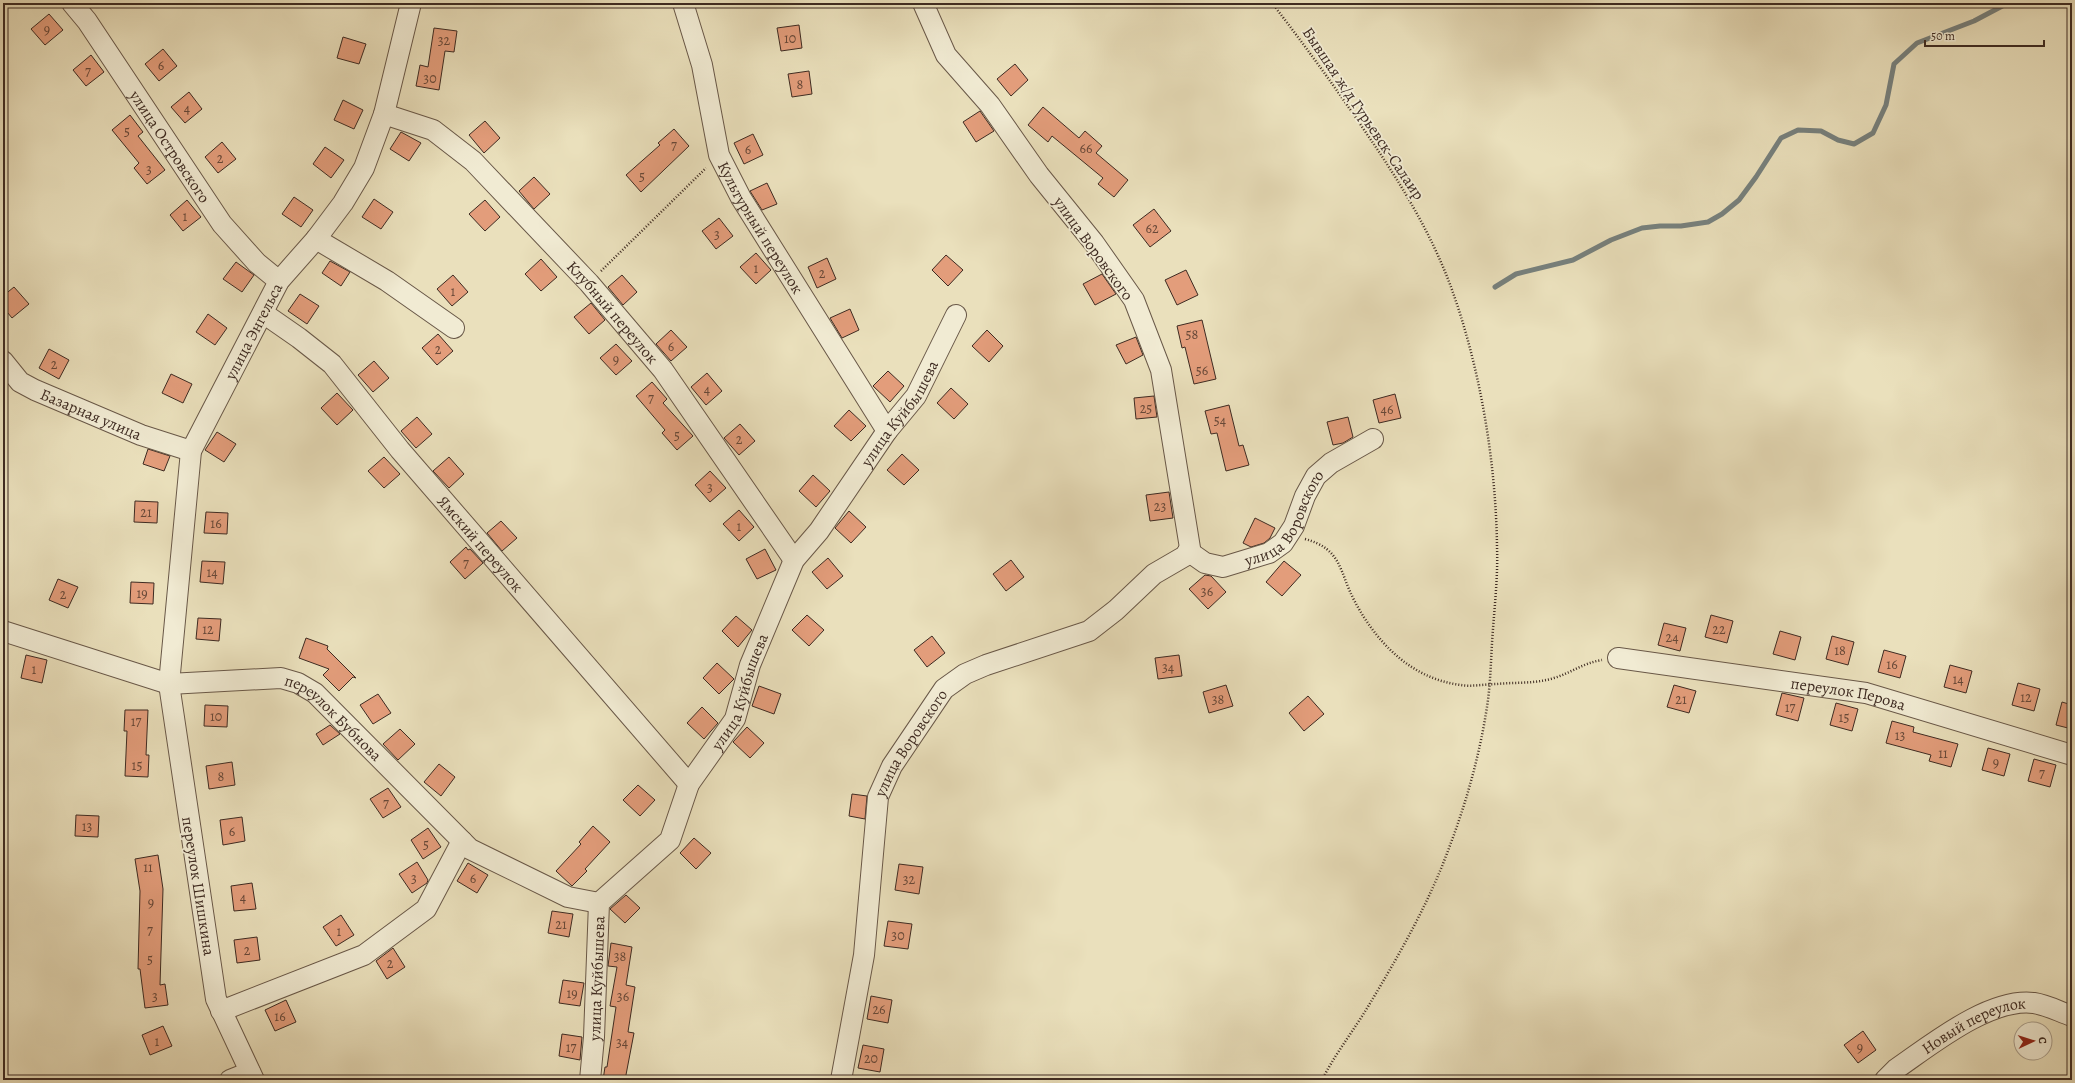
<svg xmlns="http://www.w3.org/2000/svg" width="2075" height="1083" font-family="Alegreya,serif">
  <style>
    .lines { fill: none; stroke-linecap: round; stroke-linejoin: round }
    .stream { stroke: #77817e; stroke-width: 5 }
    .building { fill: #e39d7b; stroke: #3e2b22 }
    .minor-casing { stroke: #695848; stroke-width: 22 }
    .path { stroke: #3e2b22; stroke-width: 2.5; stroke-dasharray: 1 2; stroke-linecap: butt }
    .minor { stroke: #f1ebd3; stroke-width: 20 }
    .labels { text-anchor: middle; stroke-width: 3.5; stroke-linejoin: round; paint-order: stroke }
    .number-label { font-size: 14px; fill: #674838 }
    .street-label { font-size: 16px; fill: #3e2b22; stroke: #f1ebd3 }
  </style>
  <rect width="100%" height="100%" fill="#eae0bc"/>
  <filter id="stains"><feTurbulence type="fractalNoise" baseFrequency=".005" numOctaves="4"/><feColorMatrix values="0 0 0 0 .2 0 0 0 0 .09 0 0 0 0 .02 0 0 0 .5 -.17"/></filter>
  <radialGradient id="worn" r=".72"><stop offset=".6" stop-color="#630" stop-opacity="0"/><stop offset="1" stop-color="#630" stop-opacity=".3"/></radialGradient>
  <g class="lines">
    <!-- stream -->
    <polyline class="stream" points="1495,287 1516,274 1573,260 1611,240 1642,228 1660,226 1681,226 1708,222 1722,214 1739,200 1756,177 1781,138 1798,130 1821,131 1838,140 1854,144 1873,133 1886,105 1894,64 1917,43 1974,21 2008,3"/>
  </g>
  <!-- building -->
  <g class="building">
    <polygon points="49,14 63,30 45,45 31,29"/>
    <polygon points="799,25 802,48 781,51 777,28"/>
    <polygon points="434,28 457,31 454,52 445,51 439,90 416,86 420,65 428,67"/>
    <polygon points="343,37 366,44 359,64 337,58"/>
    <polygon points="163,49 177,66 159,81 145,64"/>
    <polygon points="91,55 104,72 86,86 73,70"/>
    <polygon points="1015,64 1028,80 1011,96 997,79"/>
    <polygon points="809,71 812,94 792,97 788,74"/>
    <polygon points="189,92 202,109 185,123 171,107"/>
    <polygon points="343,100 363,110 354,129 334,120"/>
    <polygon points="1043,107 1079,138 1085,131 1102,146 1096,153 1128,180 1114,197 1098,184 1103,178 1052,136 1048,142 1028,125"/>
    <polygon points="980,111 994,131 976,142 963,122"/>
    <polygon points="130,115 143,132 138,136 165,170 147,184 134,168 139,163 112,130"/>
    <polygon points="485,121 500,138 484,153 469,135"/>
    <polygon points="674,129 689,146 641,192 626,175 660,145 658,143"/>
    <polygon points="401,132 421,143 409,161 390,149"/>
    <polygon points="753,134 763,155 744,164 734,143"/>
    <polygon points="222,142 236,159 218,173 205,157"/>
    <polygon points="325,147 344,160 331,178 313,164"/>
    <polygon points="534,177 550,194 534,209 519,191"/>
    <polygon points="767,183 777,204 762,210 750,191"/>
    <polygon points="294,197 313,210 301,227 282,214"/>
    <polygon points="374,199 393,212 381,229 362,217"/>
    <polygon points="187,200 201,217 183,231 170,215"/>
    <polygon points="485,200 500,217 485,231 469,214"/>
    <polygon points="1154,209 1171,231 1150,247 1133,225"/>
    <polygon points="719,218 733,236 716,249 702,231"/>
    <polygon points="756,253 771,270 756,284 740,267"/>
    <polygon points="946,255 963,270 948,286 932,270"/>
    <polygon points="827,258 836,279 817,288 808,267"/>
    <polygon points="541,259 557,277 541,291 525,274"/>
    <polygon points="330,261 350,272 341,286 322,273"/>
    <polygon points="236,262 254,275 242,292 223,279"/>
    <polygon points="1186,270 1198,295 1177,305 1165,280"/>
    <polygon points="1102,274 1116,294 1095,305 1083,284"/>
    <polygon points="453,275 468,292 452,306 437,289"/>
    <polygon points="622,275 637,292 623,305 608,287"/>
    <polygon points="14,287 29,304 12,318 3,307 3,296"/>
    <polygon points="300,294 319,306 307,324 288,311"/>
    <polygon points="591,303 605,320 589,334 574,317"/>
    <polygon points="850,309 859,330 842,338 830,318"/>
    <polygon points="208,314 227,328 215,345 196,332"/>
    <polygon points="1202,320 1216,379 1194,384 1185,347 1182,348 1177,326"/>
    <polygon points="671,330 687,347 671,361 656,344"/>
    <polygon points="987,330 1003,346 989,362 972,346"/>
    <polygon points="438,334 453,351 437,365 422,348"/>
    <polygon points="1136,337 1143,355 1126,364 1116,345"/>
    <polygon points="616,344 632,361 616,375 600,358"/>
    <polygon points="49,349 69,360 59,379 39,368"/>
    <polygon points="374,361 389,378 373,392 358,375"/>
    <polygon points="888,371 904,386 890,402 873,386"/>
    <polygon points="707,373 722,391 706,405 691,387"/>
    <polygon points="171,374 192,384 183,403 162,393"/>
    <polygon points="652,382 667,399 663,403 693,436 677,450 662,433 665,430 636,396"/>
    <polygon points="951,388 968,404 954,419 937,403"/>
    <polygon points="337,393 353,410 337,425 321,408"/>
    <polygon points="1395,394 1401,418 1379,423 1373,400"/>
    <polygon points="1154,396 1157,417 1136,419 1134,398"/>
    <polygon points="1229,405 1239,446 1243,445 1249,465 1226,471 1217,433 1211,434 1205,411"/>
    <polygon points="849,410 866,426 851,441 834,426"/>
    <polygon points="417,417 432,434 416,448 401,431"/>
    <polygon points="1348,417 1353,437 1343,443 1333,445 1327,422"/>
    <polygon points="740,424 755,441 739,455 724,438"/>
    <polygon points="217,432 236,444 224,462 205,450"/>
    <polygon points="148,449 170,456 164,471 143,464"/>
    <polygon points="902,454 919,470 904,485 887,470"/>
    <polygon points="384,457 400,474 384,488 368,471"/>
    <polygon points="449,457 464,474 449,488 433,471"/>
    <polygon points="710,471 726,488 710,502 695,485"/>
    <polygon points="813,475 830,491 816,507 799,491"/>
    <polygon points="1169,492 1173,518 1150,521 1146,495"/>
    <polygon points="135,501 158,502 157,523 134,522"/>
    <polygon points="739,510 754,527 739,541 723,524"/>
    <polygon points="849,511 866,527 851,543 835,528"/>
    <polygon points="206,512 228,513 227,534 204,533"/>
    <polygon points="1255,518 1275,528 1270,538 1264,543 1251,547 1243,543"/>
    <polygon points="501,521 517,538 502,551 487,533"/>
    <polygon points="466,547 468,550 470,549 483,563 465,579 450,562"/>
    <polygon points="765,549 776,570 757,579 746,559"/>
    <polygon points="828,558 843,576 827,589 812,572"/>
    <polygon points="1011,560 1024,577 1006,591 993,574"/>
    <polygon points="202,561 225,562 223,584 200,582"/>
    <polygon points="1284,561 1301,575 1282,596 1266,582"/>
    <polygon points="1205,575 1211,576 1226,592 1208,609 1189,589"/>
    <polygon points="58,579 78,587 68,608 49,600"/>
    <polygon points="131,582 154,583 153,604 130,603"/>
    <polygon points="807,615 824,630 809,646 792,630"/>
    <polygon points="1711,615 1733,621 1727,643 1705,637"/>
    <polygon points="736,616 752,630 738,647 722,631"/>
    <polygon points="198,618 221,619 219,641 196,639"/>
    <polygon points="1664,623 1686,628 1680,651 1658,645"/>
    <polygon points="1780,631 1801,637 1795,660 1773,654"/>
    <polygon points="932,636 945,653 927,667 914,650"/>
    <polygon points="1832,636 1854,642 1848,665 1826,659"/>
    <polygon points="306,638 328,646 327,649 356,678 353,677 339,691 323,675 329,669 299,658"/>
    <polygon points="1884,650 1906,656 1900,678 1878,672"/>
    <polygon points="26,655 47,660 42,683 21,678"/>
    <polygon points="1179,655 1182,676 1158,679 1155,658"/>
    <polygon points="717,663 734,679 719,694 703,678"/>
    <polygon points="1950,665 1972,671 1966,693 1944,687"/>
    <polygon points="2018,683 2040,689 2034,711 2012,705"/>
    <polygon points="1226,685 1233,706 1209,713 1203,692"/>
    <polygon points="1674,685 1696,691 1689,713 1667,707"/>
    <polygon points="759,686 781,694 774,714 752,706"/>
    <polygon points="1782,693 1804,698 1798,721 1776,715"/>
    <polygon points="378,694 391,713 373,724 360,705"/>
    <polygon points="1308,696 1324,714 1304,731 1289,713"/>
    <polygon points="2062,702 2072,705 2072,729 2056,725"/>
    <polygon points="1836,703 1858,709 1852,731 1830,725"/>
    <polygon points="205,705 228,706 227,727 204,726"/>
    <polygon points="702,707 718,723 704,739 687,723"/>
    <polygon points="125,710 148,710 146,755 149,755 148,777 125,776 127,731 124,731"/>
    <polygon points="1892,721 1914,727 1913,732 1958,744 1951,767 1929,761 1931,755 1886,743"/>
    <polygon points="330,725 340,734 323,745 316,734"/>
    <polygon points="747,727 764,743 750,758 733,742"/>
    <polygon points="400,729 415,744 398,760 383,744"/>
    <polygon points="1988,748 2010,754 2004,776 1982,770"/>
    <polygon points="2034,759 2056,765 2050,787 2028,781"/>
    <polygon points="232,762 235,785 209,789 206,766"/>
    <polygon points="439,764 455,777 441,796 424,782"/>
    <polygon points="638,785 655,800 640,816 623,800"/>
    <polygon points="388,788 401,807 383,818 370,799"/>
    <polygon points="852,794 867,796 865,819 849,816"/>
    <polygon points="76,815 99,816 98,837 75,836"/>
    <polygon points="242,817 245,841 223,845 220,820"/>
    <polygon points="593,826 610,842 585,869 587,871 572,886 556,871 581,844 579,842"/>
    <polygon points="428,828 441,847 423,859 411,840"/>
    <polygon points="694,838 711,853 696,869 680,853"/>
    <polygon points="158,855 163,889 160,985 165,984 168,1005 145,1008 140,969 138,969 140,891 135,859"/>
    <polygon points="417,862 428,880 427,883 412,893 399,874"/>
    <polygon points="468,863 488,875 477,893 457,881"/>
    <polygon points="899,864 923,867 919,894 895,890"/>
    <polygon points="252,883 256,909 234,911 231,886"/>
    <polygon points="626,895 640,908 625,923 610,909"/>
    <polygon points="552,911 573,914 569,937 548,933"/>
    <polygon points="341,915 354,935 336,946 323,927"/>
    <polygon points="888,921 912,924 908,949 884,946"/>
    <polygon points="257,937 260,960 237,963 234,940"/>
    <polygon points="611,943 632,947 626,985 635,987 628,1032 634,1033 625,1080 603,1080 605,1067 607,1067 616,1007 610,1006 617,967 608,966"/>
    <polygon points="393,948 405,967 387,979 376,961"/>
    <polygon points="563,980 584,983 580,1006 559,1003"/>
    <polygon points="871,996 892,1000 888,1023 867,1019"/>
    <polygon points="286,1000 296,1022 275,1031 265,1010"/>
    <polygon points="163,1026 172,1046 150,1055 142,1035"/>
    <polygon points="1863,1031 1876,1050 1858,1063 1844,1045"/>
    <polygon points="562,1034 582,1037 580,1060 559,1056"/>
    <polygon points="863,1045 884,1049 880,1072 858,1068"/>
  </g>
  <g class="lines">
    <defs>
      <g id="minor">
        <path id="s1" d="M72,3L87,21L222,224L257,263L279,281"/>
        <path id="s2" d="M683,3L702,65L719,155L741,198L887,431"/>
        <path id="s3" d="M384,114L433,130L473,161L589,283L663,370L794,560"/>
        <polyline points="316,239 387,281 454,328"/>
        <path id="s4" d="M263,313L299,338L332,364L400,450L689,784"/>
        <path id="s5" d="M3,361L20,382L35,390L141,435L191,451"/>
        <path id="s6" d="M1188,551L1205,563L1223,567L1269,553L1283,543L1294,526L1305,496L1316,476L1331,463L1373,439"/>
        <path id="s7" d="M3,631L169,684L281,678L298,683L315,693L470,849L568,897L599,903"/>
        <path id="s8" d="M1618,658L1866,693L2072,755"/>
        <polyline points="221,1011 364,955 426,909 462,841"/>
        <polyline points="230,1080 250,1072"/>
        <path id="s9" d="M254,1080L216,999L169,684L191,451L279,281L316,239L343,203L364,168L384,114L411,3"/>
        <path id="s10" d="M590,1080L594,1037L599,903L670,840L689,784L735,719L750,665L794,560L819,531L887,431L916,396L956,315"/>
        <path id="s11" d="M841,1080L864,955L878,797L892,766L944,689L965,674L986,665L1089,631L1116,610L1154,574L1185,556L1190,548L1161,370L1134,300L1094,243L1039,175L990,105L946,55L923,3"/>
        <path id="s12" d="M1885,1080L1896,1069C1931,1045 1990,997 2034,1003C2047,1005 2060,1012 2072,1016"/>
      </g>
    </defs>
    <!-- minor casing -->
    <use href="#minor" class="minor-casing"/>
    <!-- path -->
    <g class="path">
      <path d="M1272,3C1306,47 1338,91 1369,137C1401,184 1431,233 1451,287C1480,367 1496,462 1497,547C1498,574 1495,602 1493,629C1491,653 1491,676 1488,700C1481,750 1467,801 1449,848C1429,903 1399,955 1369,1005C1354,1030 1335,1054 1322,1080"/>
      <polyline points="601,271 706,168"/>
      <path d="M1305,539C1342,549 1339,571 1354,600C1376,642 1411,679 1461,685C1472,687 1485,684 1497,684C1516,682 1535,684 1554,678C1571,673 1583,663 1602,660"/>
    </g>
    <!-- minor -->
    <use href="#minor" class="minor"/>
  </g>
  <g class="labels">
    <!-- number labels -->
    <g class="number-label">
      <text x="47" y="34">9</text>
      <text x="790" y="43">10</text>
      <text x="444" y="45">32</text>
      <text x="161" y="70">6</text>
      <text x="88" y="76">7</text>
      <text x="430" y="83">30</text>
      <text x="800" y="89">8</text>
      <text x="187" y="113">4</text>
      <text x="127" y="136">5</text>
      <text x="674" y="150">7</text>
      <text x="1086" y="153">66</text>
      <text x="748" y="154">6</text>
      <text x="220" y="163">2</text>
      <text x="149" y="174">3</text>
      <text x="642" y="181">5</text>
      <text x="185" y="221">1</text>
      <text x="1152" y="233">62</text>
      <text x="717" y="239">3</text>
      <text x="756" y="273">1</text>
      <text x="822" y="278">2</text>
      <text x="453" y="296">1</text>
      <text x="1192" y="339">58</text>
      <text x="671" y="351">6</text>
      <text x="438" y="354">2</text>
      <text x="616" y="364">9</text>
      <text x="54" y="369">2</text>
      <text x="1202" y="375">56</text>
      <text x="707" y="394">4</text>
      <text x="651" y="403">7</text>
      <text x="1146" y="413">25</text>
      <text x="1387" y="414">46</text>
      <text x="1220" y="425">54</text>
      <text x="677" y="440">5</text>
      <text x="739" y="444">2</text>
      <text x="710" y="492">3</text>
      <text x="1160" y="511">23</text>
      <text x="146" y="517">21</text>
      <text x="216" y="528">16</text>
      <text x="739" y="531">1</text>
      <text x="466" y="568">7</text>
      <text x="212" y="577">14</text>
      <text x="1207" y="596">36</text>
      <text x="142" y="598">19</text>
      <text x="63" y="599">2</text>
      <text x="208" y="634">12</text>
      <text x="1719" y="634">22</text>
      <text x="1672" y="642">24</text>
      <text x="1840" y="655">18</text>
      <text x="1892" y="669">16</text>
      <text x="1168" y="672">34</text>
      <text x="34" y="674">1</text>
      <text x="1958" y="684">14</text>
      <text x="2026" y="702">12</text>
      <text x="1218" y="704">38</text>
      <text x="1681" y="704">21</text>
      <text x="1790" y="712">17</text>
      <text x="216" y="721">10</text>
      <text x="1844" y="722">15</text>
      <text x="136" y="726">17</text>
      <text x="1900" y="740">13</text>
      <text x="1943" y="758">11</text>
      <text x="1996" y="767">9</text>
      <text x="137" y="770">15</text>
      <text x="2042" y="778">7</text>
      <text x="221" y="781">8</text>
      <text x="386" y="808">7</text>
      <text x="87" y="831">13</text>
      <text x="232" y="836">6</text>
      <text x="426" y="849">5</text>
      <text x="148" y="872">11</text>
      <text x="414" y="883">3</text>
      <text x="473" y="883">6</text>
      <text x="909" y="884">32</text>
      <text x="243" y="902">4</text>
      <text x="151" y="907">9</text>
      <text x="561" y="929">21</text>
      <text x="150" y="935">7</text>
      <text x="339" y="936">1</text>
      <text x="898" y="940">30</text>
      <text x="247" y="955">2</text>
      <text x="620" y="961">38</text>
      <text x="150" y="964">5</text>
      <text x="390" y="968">2</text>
      <text x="572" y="998">19</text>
      <text x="155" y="1001">3</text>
      <text x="623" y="1001">36</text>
      <text x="879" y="1014">26</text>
      <text x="280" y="1021">16</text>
      <text x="157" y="1046">1</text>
      <text x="622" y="1047">34</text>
      <text x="571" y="1052">17</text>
      <text x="1860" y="1052">9</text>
      <text x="871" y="1063">20</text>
    </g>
    <!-- street labels -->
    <g class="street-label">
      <text transform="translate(1364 113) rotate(56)" y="6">Бывшая ж/д Гурьевск-Салаир</text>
      <text dy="6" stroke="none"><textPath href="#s1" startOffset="174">улица Островского</textPath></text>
      <text dy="6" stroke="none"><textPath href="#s2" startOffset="240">Культурный переулок</textPath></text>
      <text transform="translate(1094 248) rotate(54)" y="6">улица Воровского</text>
      <text dy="6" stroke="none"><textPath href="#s3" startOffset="308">Клубный переулок</textPath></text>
      <text dy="6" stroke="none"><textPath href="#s9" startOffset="777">улица Энгельса</textPath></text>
      <text dy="6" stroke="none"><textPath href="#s10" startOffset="762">улица Куйбышева</textPath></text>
      <text dy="6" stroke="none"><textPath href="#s5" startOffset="105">Базарная улица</textPath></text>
      <text dy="6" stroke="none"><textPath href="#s6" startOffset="124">улица Воровского</textPath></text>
      <text dy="6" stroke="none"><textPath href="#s4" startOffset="319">Ямский переулок</textPath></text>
      <text dy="6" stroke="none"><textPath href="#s10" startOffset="438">улица Куйбышева</textPath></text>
      <text dy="6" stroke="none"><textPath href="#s8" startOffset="233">переулок Перова</textPath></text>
      <text dy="6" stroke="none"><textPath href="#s7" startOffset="353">переулок Бубнова</textPath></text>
      <text dy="6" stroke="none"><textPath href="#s11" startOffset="349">улица Воровского</textPath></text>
      <text transform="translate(199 886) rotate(81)" y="6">переулок Шишкина</text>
      <text dy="6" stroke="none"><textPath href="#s10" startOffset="102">улица Куйбышева</textPath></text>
      <text dy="6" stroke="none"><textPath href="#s12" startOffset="106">Новый переулок</textPath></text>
    </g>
  </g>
  <!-- margin -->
  <rect width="2075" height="1083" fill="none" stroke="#eae0bc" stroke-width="16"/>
  <rect x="4" y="4" width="2067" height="1075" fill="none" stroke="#3e2b22" stroke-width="2"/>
  <rect x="8" y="8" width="2059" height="1067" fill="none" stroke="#3e2b22"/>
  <!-- north arrow -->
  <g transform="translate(2033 1041) rotate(86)"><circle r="19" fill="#f1ebd3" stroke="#a99e8c"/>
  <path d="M0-3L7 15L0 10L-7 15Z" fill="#8f2418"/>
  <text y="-6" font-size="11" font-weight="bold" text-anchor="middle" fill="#3e2b22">С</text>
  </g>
  <!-- scale -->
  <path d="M1925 40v6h119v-6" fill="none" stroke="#3e2b22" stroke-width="2"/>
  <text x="1931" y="40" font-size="12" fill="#3e2b22" stroke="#f1ebd3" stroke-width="3" paint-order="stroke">50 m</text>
  <rect width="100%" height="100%" filter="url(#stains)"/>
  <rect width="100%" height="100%" fill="url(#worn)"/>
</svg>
